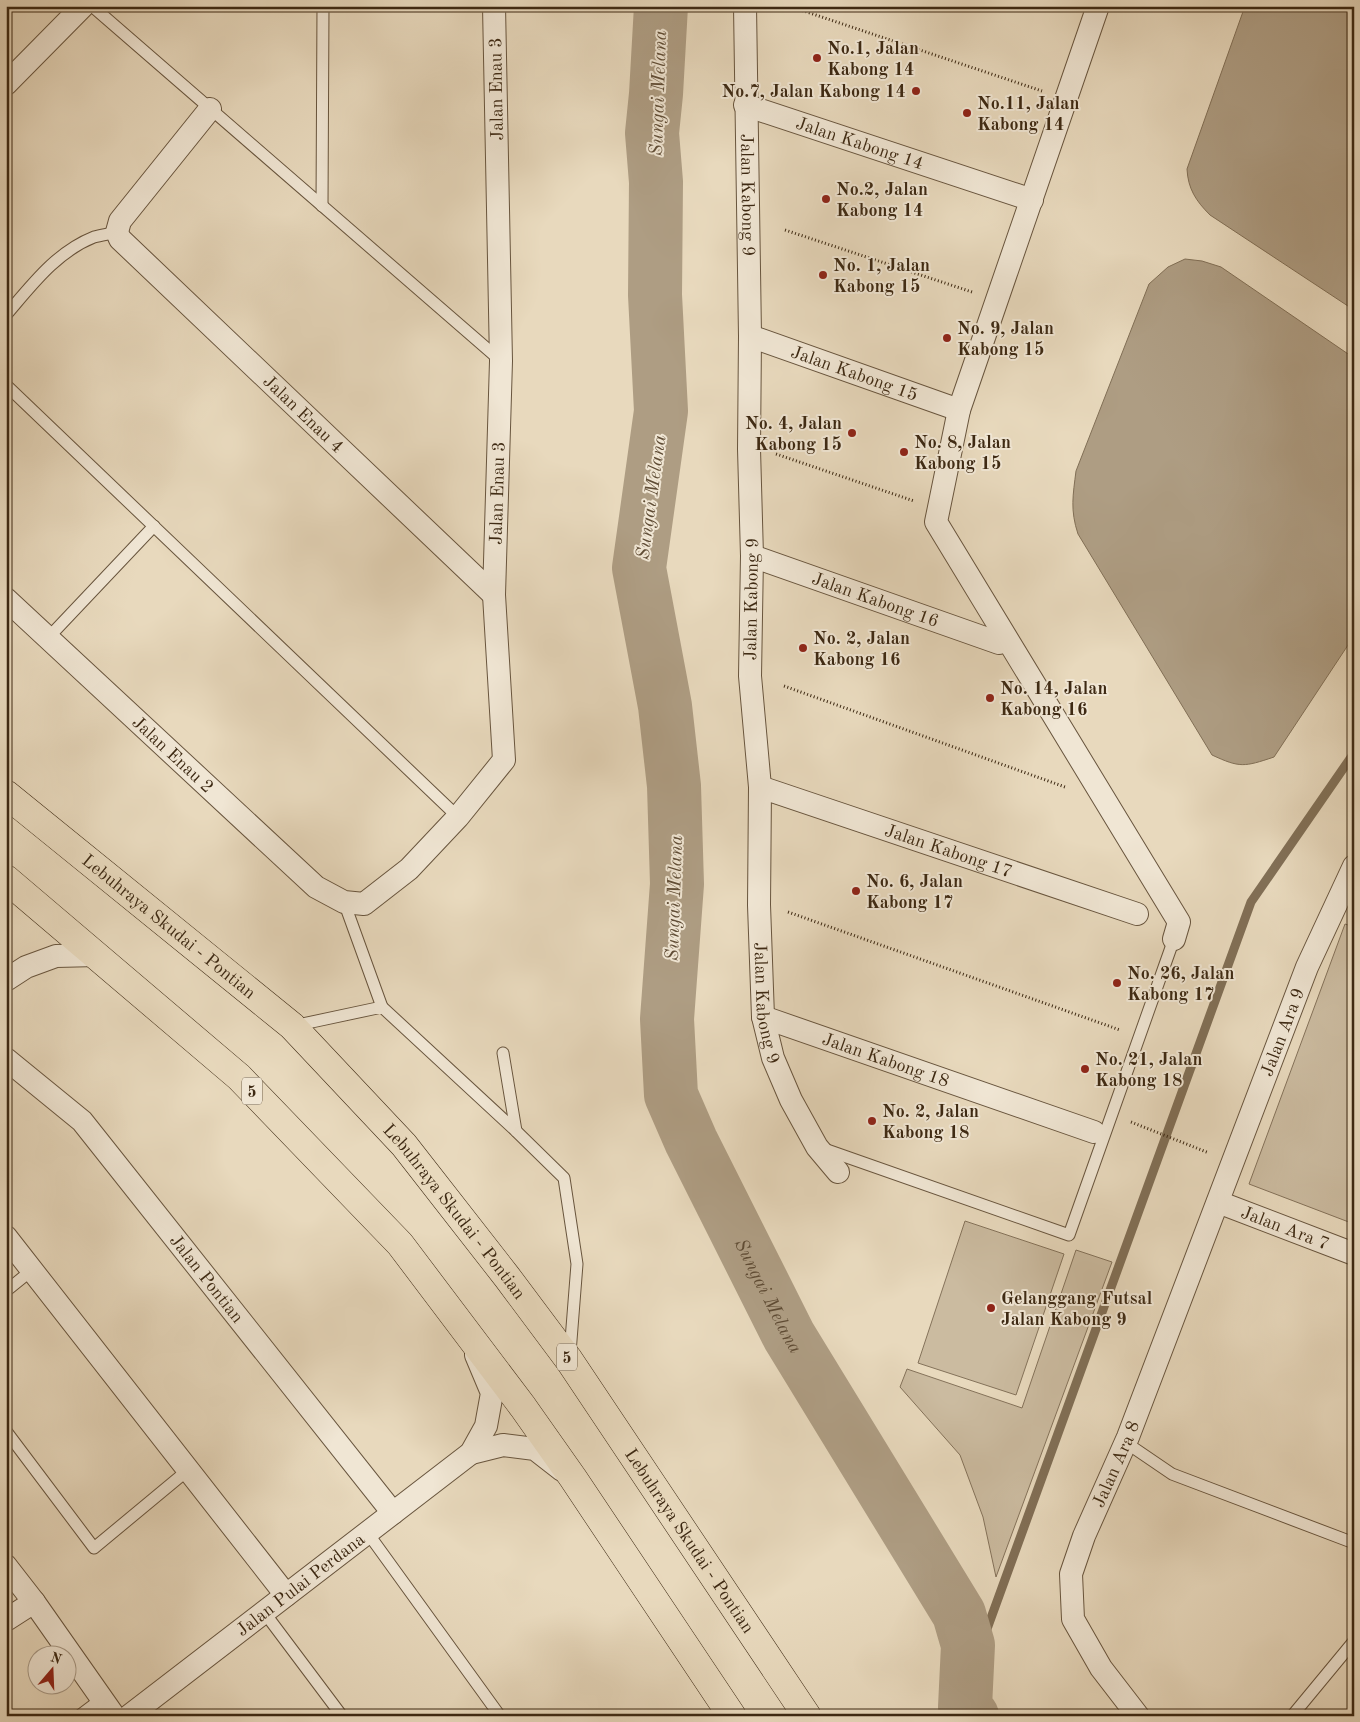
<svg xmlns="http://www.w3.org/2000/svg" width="1360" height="1722" font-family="'Old Standard TT',serif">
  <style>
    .green { fill: #cbbba0; stroke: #84725a }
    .water { fill: #ae9d83; stroke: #816f56 }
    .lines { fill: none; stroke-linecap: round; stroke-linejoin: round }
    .stream { stroke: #816f56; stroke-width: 9 }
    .river { stroke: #ae9d83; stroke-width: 54 }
    .lane-casing { stroke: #68553e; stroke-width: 13 }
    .street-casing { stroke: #68553e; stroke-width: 24 }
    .highway-casing { stroke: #3d2913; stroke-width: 29 }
    .path { stroke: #3d2913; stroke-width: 3; stroke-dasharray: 1 2.5; stroke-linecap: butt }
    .lane { stroke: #f0e6d4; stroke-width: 11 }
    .street { stroke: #f0e6d4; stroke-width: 22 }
    .highway { stroke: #e8d9bd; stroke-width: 28 }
    .poi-dot { fill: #8f2418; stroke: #f0e6d4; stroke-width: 2 }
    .labels { text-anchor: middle; stroke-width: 4; stroke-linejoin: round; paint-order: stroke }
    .shield { fill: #f0e6d4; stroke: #73624d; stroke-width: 1 }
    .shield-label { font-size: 16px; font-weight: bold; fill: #3d2913 }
    .poi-label { font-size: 18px; font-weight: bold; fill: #3d2913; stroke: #f0e6d4; text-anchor: start }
    .street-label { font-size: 18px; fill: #3d2913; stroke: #f0e6d4 }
    .water-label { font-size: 19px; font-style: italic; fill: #5f4c35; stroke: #f0e6d4 }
  </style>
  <rect width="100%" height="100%" fill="#e8d9bd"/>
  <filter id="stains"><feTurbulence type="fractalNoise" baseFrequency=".004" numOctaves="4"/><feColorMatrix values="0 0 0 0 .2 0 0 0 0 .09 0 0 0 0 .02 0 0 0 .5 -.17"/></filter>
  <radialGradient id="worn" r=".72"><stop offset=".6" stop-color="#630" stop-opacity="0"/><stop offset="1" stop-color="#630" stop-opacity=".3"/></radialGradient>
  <!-- green -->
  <g class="green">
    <polygon points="1345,924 1354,927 1354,1224 1249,1184"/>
    <polygon points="965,1221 1064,1254 1016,1395 918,1363"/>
    <polygon points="1076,1250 1112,1262 996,1577 983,1517 960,1455 900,1387 907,1369 1022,1408"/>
  </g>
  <!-- water -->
  <g class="water">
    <path d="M1245,6H1354V310L1210,215C1196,201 1188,189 1187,169Z"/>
    <path d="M1185,259L1202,261L1221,267L1354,358V636L1274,757C1244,767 1240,768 1212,755L1078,534C1070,510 1073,495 1076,471L1149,284L1168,267Z"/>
  </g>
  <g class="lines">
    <!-- stream -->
    <polyline class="stream" points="968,1645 987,1629 1251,902 1354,753"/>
    <!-- river -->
    <path class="river" id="s1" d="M661,6L656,94L652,133L656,182L655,295L661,411L639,568L665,706L674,786L677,884L667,1019L671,1095L691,1141L789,1336L959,1614L968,1645L965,1707L972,1716"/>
    <defs>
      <g id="lane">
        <polyline points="92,6 500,360"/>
        <polyline points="322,206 323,6"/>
        <path d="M6,315C31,286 56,252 94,237C101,235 109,234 117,232"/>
        <polyline points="6,385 458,817"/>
        <polyline points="48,638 154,526"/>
        <polyline points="344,902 382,1007"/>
        <polyline points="293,1026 382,1007 516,1131 564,1178 577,1264 570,1353"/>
        <polyline points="503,1053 516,1131"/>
        <polyline points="824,1149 1069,1235 1174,939"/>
        <polyline points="6,1291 32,1270"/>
        <polyline points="6,1431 94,1548 188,1470"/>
        <polyline points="1125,1442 1172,1474 1354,1543"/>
        <polyline points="367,1532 500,1716"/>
        <polyline points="264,1612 342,1716"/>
        <polyline points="79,1716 103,1698"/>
        <polyline points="1292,1716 1354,1641"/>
      </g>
      <g id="street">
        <path id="s2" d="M745,6L750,336L749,449L752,556L750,676L760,787L759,905L763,1017L773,1058L791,1100L817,1147L838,1172"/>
        <polyline points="1098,6 959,410 936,522 1179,922 1174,939"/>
        <polyline points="6,84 83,6"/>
        <path id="s3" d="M745,105L1032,200"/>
        <path id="s4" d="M210,109L120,221L117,232L120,239L494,595"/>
        <path id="s5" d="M750,336L959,410"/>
        <path id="s6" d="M752,556L999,643"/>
        <path id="s7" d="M6,599L316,887L344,902L364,904L409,869L458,817L504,760L494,595L501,361L494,6"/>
        <path id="s8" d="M760,787L1137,914"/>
        <polyline points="6,980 26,967 56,956 97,955"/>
        <path id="s9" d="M763,1017L1094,1132"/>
        <path id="s10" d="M6,1059L82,1121L393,1513"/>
        <path id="s11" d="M1218,1202L1354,1254"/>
        <polyline points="6,1237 286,1595"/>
        <polyline points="471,1453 503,1445 535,1449 562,1470"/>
        <polyline points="6,1566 34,1602 114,1716"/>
        <polyline points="6,1620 34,1602"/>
        <path id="s12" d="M129,1716L471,1453L486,1426L492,1393L476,1355"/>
        <path id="s13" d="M1138,1716L1101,1668L1073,1619L1071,1574L1084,1536L1128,1437L1307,967L1354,866"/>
      </g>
      <g id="highway">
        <path id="s14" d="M6,794L292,1026L404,1145L507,1277L569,1360L807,1716"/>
        <polyline points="6,879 239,1077 400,1244 523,1407 573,1478 732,1716"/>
      </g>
    </defs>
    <!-- lane casing -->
    <use href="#lane" class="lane-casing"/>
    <!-- street casing -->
    <use href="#street" class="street-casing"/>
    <!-- highway casing -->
    <use href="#highway" class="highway-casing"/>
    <!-- path -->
    <g class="path">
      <polyline points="789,6 1042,91"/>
      <polyline points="785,230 972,292"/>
      <polyline points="776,454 914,501"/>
      <polyline points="784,686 1065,787"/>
      <polyline points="788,912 1120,1030"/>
      <polyline points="1131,1122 1209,1153"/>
    </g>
    <!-- lane -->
    <use href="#lane" class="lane"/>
    <!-- street -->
    <use href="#street" class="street"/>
    <!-- highway -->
    <use href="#highway" class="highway"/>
  </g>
  <!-- markers -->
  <g class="poi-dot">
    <circle cx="817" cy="58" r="5"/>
    <circle cx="916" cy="91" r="5"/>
    <circle cx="967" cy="113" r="5"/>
    <circle cx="826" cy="199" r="5"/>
    <circle cx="823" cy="275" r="5"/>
    <circle cx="947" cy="338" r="5"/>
    <circle cx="852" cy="433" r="5"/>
    <circle cx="904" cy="452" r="5"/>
    <circle cx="803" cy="648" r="5"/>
    <circle cx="990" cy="698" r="5"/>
    <circle cx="856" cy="891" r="5"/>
    <circle cx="1117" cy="983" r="5"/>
    <circle cx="1085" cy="1069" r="5"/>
    <circle cx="872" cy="1121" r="5"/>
    <circle cx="991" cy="1308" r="5"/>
  </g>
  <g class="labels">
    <!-- shield labels -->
    <g class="shield">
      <rect x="242" y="1077.5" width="20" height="27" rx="4"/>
      <rect x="557" y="1343.5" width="20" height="27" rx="4"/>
    </g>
    <g class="shield-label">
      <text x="252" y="1097">5</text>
      <text x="567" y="1363">5</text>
    </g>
    <!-- poi labels -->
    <g class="poi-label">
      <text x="827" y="54">No.1, Jalan<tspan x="827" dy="21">Kabong 14</tspan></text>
      <text x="906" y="97" text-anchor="end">No.7, Jalan Kabong 14</text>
      <text x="977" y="109">No.11, Jalan<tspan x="977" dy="21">Kabong 14</tspan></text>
      <text x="836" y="195">No.2, Jalan<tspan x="836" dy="21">Kabong 14</tspan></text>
      <text x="833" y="271">No. 1, Jalan<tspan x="833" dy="21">Kabong 15</tspan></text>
      <text x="957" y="334">No. 9, Jalan<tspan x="957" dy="21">Kabong 15</tspan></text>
      <text x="842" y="429" text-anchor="end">No. 4, Jalan<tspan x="842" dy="21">Kabong 15</tspan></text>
      <text x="914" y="448">No. 8, Jalan<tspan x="914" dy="21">Kabong 15</tspan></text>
      <text x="813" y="644">No. 2, Jalan<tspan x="813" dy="21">Kabong 16</tspan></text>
      <text x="1000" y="694">No. 14, Jalan<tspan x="1000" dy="21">Kabong 16</tspan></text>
      <text x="866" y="887">No. 6, Jalan<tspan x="866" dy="21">Kabong 17</tspan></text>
      <text x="1127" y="979">No. 26, Jalan<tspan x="1127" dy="21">Kabong 17</tspan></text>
      <text x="1095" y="1065">No. 21, Jalan<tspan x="1095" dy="21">Kabong 18</tspan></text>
      <text x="882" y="1117">No. 2, Jalan<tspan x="882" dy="21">Kabong 18</tspan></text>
      <text x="1001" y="1304">Gelanggang Futsal<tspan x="1001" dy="21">Jalan Kabong 9</tspan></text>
    </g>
    <!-- street labels -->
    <g class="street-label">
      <text transform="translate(496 89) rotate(-91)" y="6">Jalan Enau 3</text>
      <text dy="6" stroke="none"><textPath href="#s3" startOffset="121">Jalan Kabong 14</textPath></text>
      <text dy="6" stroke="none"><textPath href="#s2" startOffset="189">Jalan Kabong 9</textPath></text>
      <text dy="6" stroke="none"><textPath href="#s5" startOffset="111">Jalan Kabong 15</textPath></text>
      <text dy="6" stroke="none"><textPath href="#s4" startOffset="416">Jalan Enau 4</textPath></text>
      <text dy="6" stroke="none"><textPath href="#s7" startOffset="944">Jalan Enau 3</textPath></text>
      <text transform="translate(751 599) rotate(-89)" y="6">Jalan Kabong 9</text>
      <text dy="6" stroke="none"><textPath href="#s6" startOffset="131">Jalan Kabong 16</textPath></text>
      <text dy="6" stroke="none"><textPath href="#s7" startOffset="228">Jalan Enau 2</textPath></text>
      <text dy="6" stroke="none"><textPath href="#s8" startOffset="199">Jalan Kabong 17</textPath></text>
      <text dy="6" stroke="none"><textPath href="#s14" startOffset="210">Lebuhraya Skudai - Pontian</textPath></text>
      <text dy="6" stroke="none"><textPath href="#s2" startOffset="998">Jalan Kabong 9</textPath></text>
      <text dy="6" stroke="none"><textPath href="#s13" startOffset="744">Jalan Ara 9</textPath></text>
      <text dy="6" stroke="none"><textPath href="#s9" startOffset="130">Jalan Kabong 18</textPath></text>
      <text dy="6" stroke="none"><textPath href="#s14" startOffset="615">Lebuhraya Skudai - Pontian</textPath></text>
      <text dy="6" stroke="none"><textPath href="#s11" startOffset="72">Jalan Ara 7</textPath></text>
      <text dy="6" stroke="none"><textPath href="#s10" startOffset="299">Jalan Pontian</textPath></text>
      <text dy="6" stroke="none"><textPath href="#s13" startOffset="281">Jalan Ara 8</textPath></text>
      <text dy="6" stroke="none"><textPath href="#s14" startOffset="1020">Lebuhraya Skudai - Pontian</textPath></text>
      <text dy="6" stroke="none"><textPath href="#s12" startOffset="216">Jalan Pulai Perdana</textPath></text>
    </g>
    <!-- water labels -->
    <g class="water-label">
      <text transform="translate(657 93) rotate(-88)" y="7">Sungai Melana</text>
      <text transform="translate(650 497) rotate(-82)" y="7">Sungai Melana</text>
      <text transform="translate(673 898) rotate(-88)" y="7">Sungai Melana</text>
      <text dy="7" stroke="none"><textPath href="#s1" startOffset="1318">Sungai Melana</textPath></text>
    </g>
  </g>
  <!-- margin -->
  <rect width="1360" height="1722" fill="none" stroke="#e8d9bd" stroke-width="25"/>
  <rect x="8" y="8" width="1345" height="1707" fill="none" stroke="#3d2913" stroke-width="2.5"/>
  <rect x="12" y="12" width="1335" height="1697" fill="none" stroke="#3d2913"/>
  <!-- north arrow -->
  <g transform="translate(52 1670) rotate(19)"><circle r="24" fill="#f0e6d4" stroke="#a89a87"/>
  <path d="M0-4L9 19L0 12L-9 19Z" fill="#8f2418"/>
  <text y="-8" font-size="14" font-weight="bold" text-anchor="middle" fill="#3d2913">N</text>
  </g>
  <rect width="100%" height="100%" filter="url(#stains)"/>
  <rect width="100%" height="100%" fill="url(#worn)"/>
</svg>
